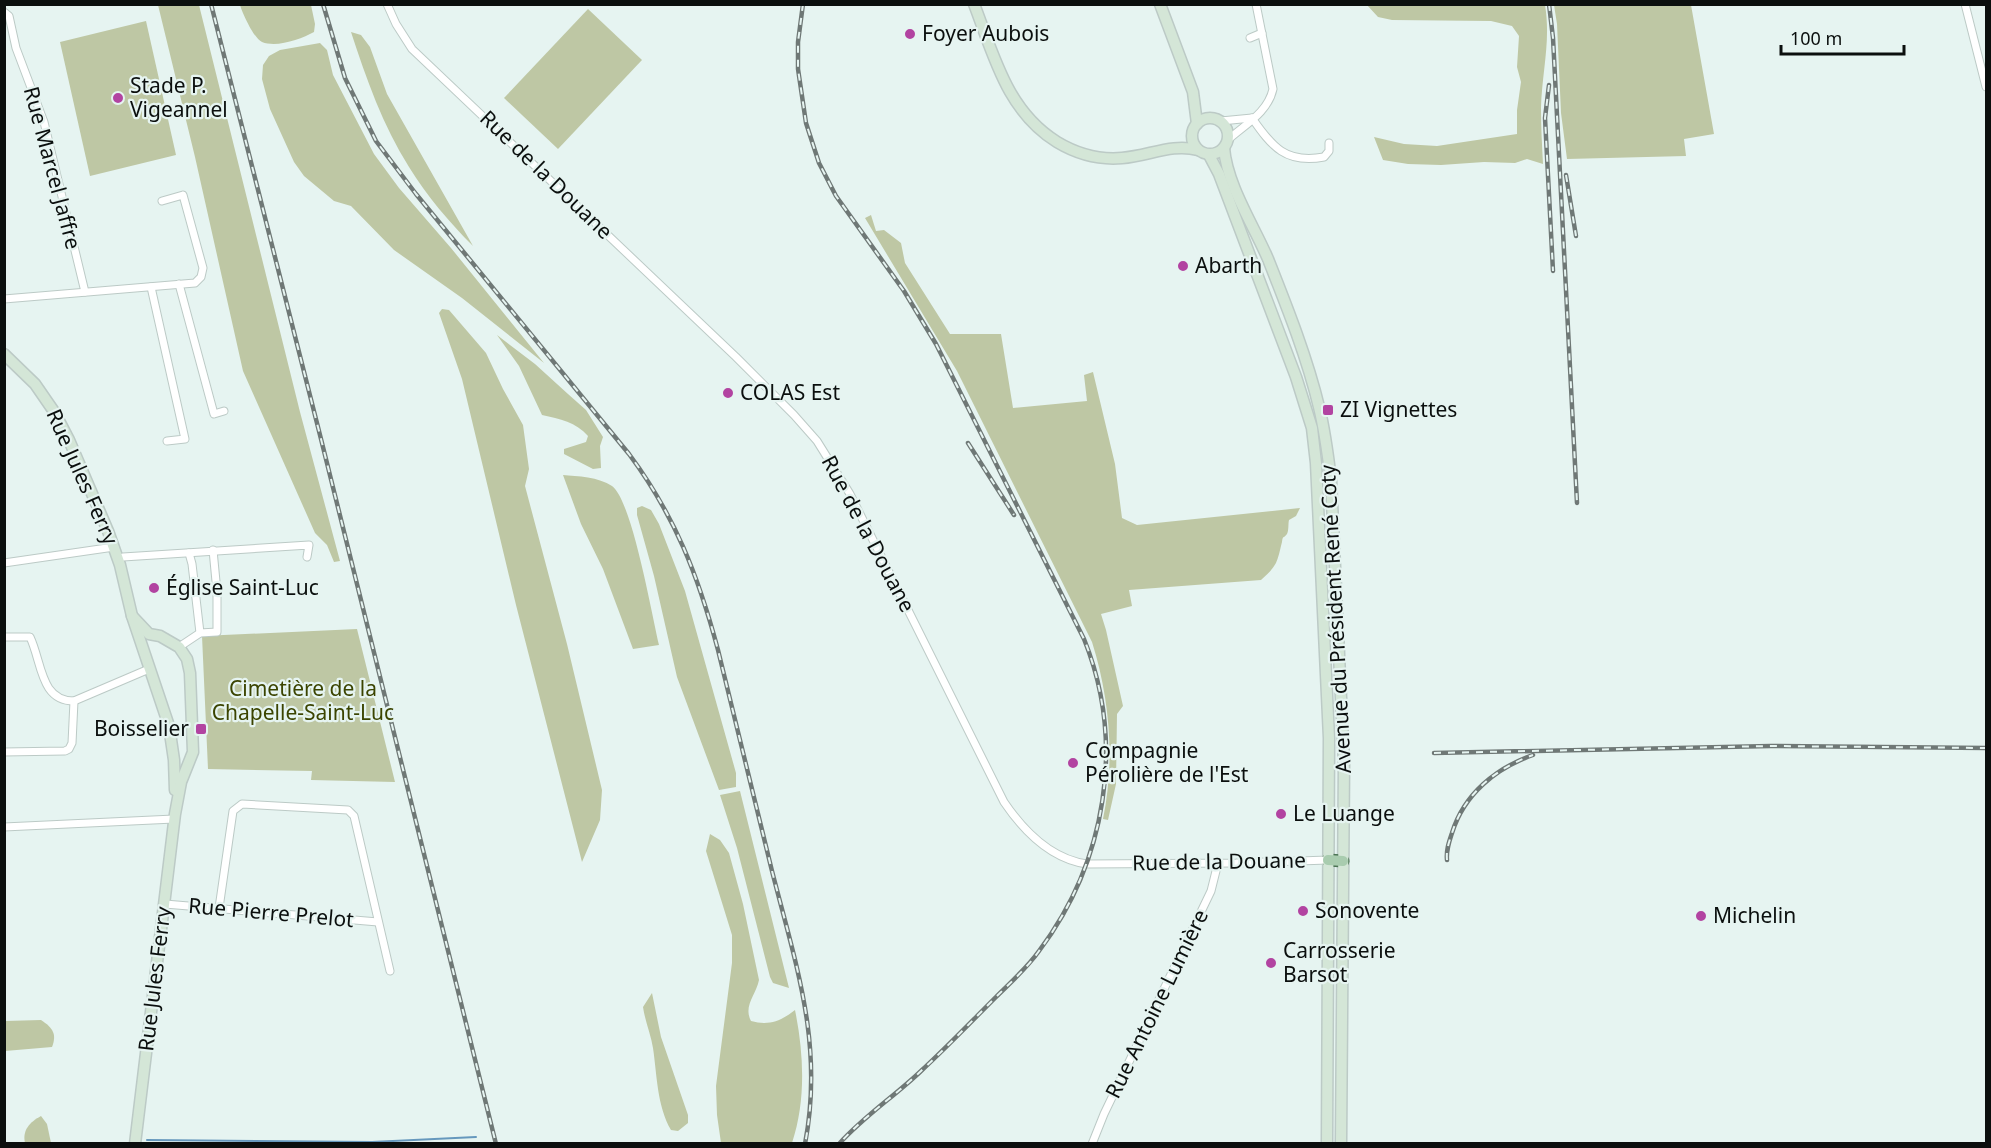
<svg xmlns="http://www.w3.org/2000/svg" width="1991" height="1148" font-family="'Noto Sans',sans-serif">
  <style>
    .green { fill: #bec7a4 }
    .lines { fill: none; stroke-linecap: round; stroke-linejoin: round }
    .stream { stroke: #6698bd; stroke-width: 2 }
    .street-casing { stroke: #bccac6; stroke-width: 9 }
    .secondary-casing { stroke: #bccac6; stroke-width: 13 }
    .primary-casing { stroke: #4c7454; stroke-width: 13 }
    .street { stroke: #fff; stroke-width: 7 }
    .secondary { stroke: #d4e6d7; stroke-width: 10 }
    .primary { stroke: #a9ccaf; stroke-width: 10 }
    .rail-casing { stroke: #6f7876; stroke-width: 4.5 }
    .rail { stroke: #e6f4f1; stroke-width: 2; stroke-dasharray: 7; stroke-linecap: butt }
    .poi-dot { fill: #b243a1; stroke: #e6f4f1; stroke-width: 2 }
    .labels { text-anchor: middle; stroke-width: 4.5; stroke-linejoin: round; paint-order: stroke }
    .poi-label { font-size: 21px; fill: #0b0f0e; stroke: #e6f4f1; text-anchor: start }
    .street-label { font-size: 21px; fill: #0b0f0e; stroke: #e6f4f1 }
    .park-label { font-size: 21px; fill: #3b4400; stroke: #e6f4f1 }
  </style>
  <rect width="100%" height="100%" fill="#e6f4f1"/>
  <!-- green -->
  <g class="green">
    <polygon points="158,5 199,5 300,412 340,561 334,562 327,545 315,533 243,371 195,157"/>
    <path d="M240,5H311L315,24L314,32C301,39 277,48 262,42C254,39 242,12 240,5Z"/>
    <path d="M1367,5H1545C1551,41 1542,72 1541,108C1541,127 1542,146 1543,164L1527,159L1515,163L1484,162L1441,165L1408,164L1383,160L1374,137L1404,144L1437,146L1517,134V110L1521,82L1517,67L1519,36L1512,26L1491,21L1392,20L1378,17Z"/>
    <polygon points="1554,5 1691,5 1714,134 1684,139 1686,156 1567,159 1561,113 1557,24"/>
    <polygon points="588,9 642,60 558,149 504,98"/>
    <polygon points="146,21 176,155 90,176 60,42"/>
    <path d="M351,32L361,35L370,47L387,94L473,246C449,222 427,196 409,167C383,126 366,78 351,32Z"/>
    <polygon points="320,43 327,50 333,75 374,154 399,188 451,248 544,363 462,298 394,250 351,206 334,201 304,176 294,162 270,109 262,79 263,65 269,56 280,50"/>
    <path d="M871,215L876,231L884,230L901,243L905,263L950,334H1001L1013,408L1087,401L1084,375L1093,372L1115,464L1122,518L1137,525L1300,508L1296,516L1289,520C1288,524 1289,530 1287,534C1283,539 1283,535 1282,542C1277,562 1278,565 1261,580L1129,590L1132,606L1101,614L1106,630L1123,706L1117,714L1116,784L1108,820L1103,819C1115,761 1110,699 1092,642L957,371L865,218Z"/>
    <polygon points="442,309 449,310 486,353 503,389 523,425 529,469 525,486 567,644 602,790 600,820 582,862 516,605 462,379 439,313"/>
    <path d="M497,335L535,364L568,394L586,410L603,437L600,446L601,468L593,469L564,454V449L586,442L588,436C576,422 560,419 542,415L519,366Z"/>
    <path d="M563,475C577,476 599,477 612,486C632,500 652,616 659,645L633,649L603,569L581,524Z"/>
    <polygon points="642,506 651,510 659,524 685,591 736,773 736,787 719,790 677,677 654,576 637,515 637,508"/>
    <polygon points="357,629 395,782 311,780 312,771 208,769 202,636"/>
    <polygon points="740,791 789,988 773,983 770,977 737,848 720,795"/>
    <path d="M710,834L720,840L729,853L743,904L759,980C756,995 743,1006 751,1021C769,1026 781,1021 795,1010C804,1054 806,1101 792,1143H721L717,1115L716,1086L732,963V935L706,851Z"/>
    <path d="M652,993L661,1037L688,1115V1123L678,1131L671,1130C657,1106 657,1075 653,1048C651,1035 645,1021 643,1007Z"/>
    <path d="M41,1020C53,1028 57,1034 52,1047L5,1051V1021Z"/>
    <path d="M41,1116L47,1124L51,1143H25C22,1130 30,1122 41,1116Z"/>
  </g>
  <g class="lines">
    <!-- stream -->
    <polyline class="stream" points="147,1140 372,1142 476,1137"/>
    <defs>
      <g id="street">
        <path d="M387,4L396,24L412,49L736,357L794,415L817,441L850,494L1004,802C1023,830 1051,859 1087,864L1236,863L1328,860"/>
        <polyline points="1965,4 1986,87"/>
        <polyline points="4,12 9,16 16,48 44,122 85,292"/>
        <polyline points="1250,38 1262,33"/>
        <path d="M1252,118C1272,147 1286,164 1324,157L1329,151V143"/>
        <polyline points="1221,121 1252,118"/>
        <path d="M1229,139C1246,124 1268,112 1273,89L1256,4"/>
        <polyline points="179,284 214,414 224,411"/>
        <polyline points="151,287 185,439 167,441"/>
        <polyline points="4,299 195,283 201,277 203,268 183,195 162,201"/>
        <polyline points="189,553 192,564 200,633"/>
        <polyline points="118,559 123,557 309,545 307,557"/>
        <polyline points="4,563 114,547"/>
        <path d="M4,637H30C42,662 40,701 74,701L149,669"/>
        <polyline points="179,647 200,633 217,632 217,592 213,550"/>
        <polyline points="4,752 65,751 69,749 72,743 74,701"/>
        <polyline points="4,827 174,819"/>
        <polyline points="165,904 378,922"/>
        <polyline points="219,908 233,811 242,804 348,810 354,816 390,971"/>
        <polyline points="1092,1144 1104,1114 1211,891 1218,863"/>
      </g>
      <g id="secondary">
        <path d="M974,4C994,56 1007,111 1057,142C1077,154 1099,160 1122,158C1149,156 1172,143 1198,150"/>
        <polyline points="1160,4 1193,92 1197,124"/>
        <circle cx="1210" cy="136" r="18"/>
        <path d="M1224,148C1227,185 1254,226 1268,259C1287,307 1307,357 1319,407C1325,431 1328,455 1331,480L1344,763L1341,1144"/>
        <polyline points="1209,155 1219,174 1296,377 1312,428 1316,463 1329,738 1327,1144"/>
        <polyline points="4,354 35,384 55,413 69,440 108,531 120,565 132,616 169,726 174,760 175,790"/>
        <polyline points="132,616 149,634 160,636 179,647 187,659 190,673 193,752 181,782 175,814 135,1144"/>
      </g>
      <polyline id="primary" points="1328,860 1343,861"/>
    </defs>
    <!-- street casing -->
    <use href="#street" class="street-casing"/>
    <!-- secondary casing -->
    <use href="#secondary" class="secondary-casing"/>
    <!-- primary casing -->
    <use href="#primary" class="primary-casing"/>
    <!-- street -->
    <use href="#street" class="street"/>
    <!-- secondary -->
    <use href="#secondary" class="secondary"/>
    <!-- primary -->
    <use href="#primary" class="primary"/>
    <defs>
      <g id="rail">
        <polyline points="211,4 321,439 496,1144"/>
        <path d="M323,4L345,78L376,141L416,194L629,454C675,516 698,575 718,650C736,724 754,797 772,871C796,965 824,1045 805,1144"/>
        <path d="M803,4L798,42V69L806,123L819,163L836,196L904,291L936,344L1084,639C1126,743 1106,862 1039,951C1027,968 1011,982 996,997C971,1022 947,1047 921,1071C895,1096 864,1116 839,1144"/>
        <polyline points="1549,4 1553,38 1577,503"/>
        <polyline points="1549,85 1545,118 1553,271"/>
        <polyline points="1566,175 1576,236"/>
        <polyline points="968,443 1014,515"/>
        <polyline points="1434,753 1771,746 1986,748"/>
        <path d="M1447,860C1446,850 1449,842 1452,833C1464,794 1496,768 1533,755"/>
      </g>
    </defs>
    <!-- rail casing -->
    <use href="#rail" class="rail-casing"/>
    <!-- rail -->
    <use href="#rail" class="rail"/>
  </g>
  <!-- markers -->
  <g class="poi-dot">
    <circle cx="910" cy="34" r="6"/>
    <circle cx="118" cy="98" r="6"/>
    <circle cx="1183" cy="266" r="6"/>
    <circle cx="728" cy="393" r="6"/>
    <rect x="1322" y="404" width="12" height="12" rx="3"/>
    <circle cx="154" cy="588" r="6"/>
    <rect x="195" y="723" width="12" height="12" rx="3"/>
    <circle cx="1073" cy="763" r="6"/>
    <circle cx="1281" cy="814" r="6"/>
    <circle cx="1303" cy="911" r="6"/>
    <circle cx="1701" cy="916" r="6"/>
    <circle cx="1271" cy="963" r="6"/>
  </g>
  <g class="labels">
    <!-- poi labels -->
    <g class="poi-label">
      <text x="922" y="41">Foyer Aubois</text>
      <text x="130" y="93">Stade P.<tspan x="130" dy="24">Vigeannel</tspan></text>
      <text x="1195" y="273">Abarth</text>
      <text x="740" y="400">COLAS Est</text>
      <text x="1340" y="417">ZI Vignettes</text>
      <text x="166" y="595">Église Saint-Luc</text>
      <text x="189" y="736" text-anchor="end">Boisselier</text>
      <text x="1085" y="758">Compagnie<tspan x="1085" dy="24">Pérolière de l'Est</tspan></text>
      <text x="1293" y="821">Le Luange</text>
      <text x="1315" y="918">Sonovente</text>
      <text x="1713" y="923">Michelin</text>
      <text x="1283" y="958">Carrosserie<tspan x="1283" dy="24">Barsot</tspan></text>
    </g>
    <!-- street labels -->
    <g class="street-label">
      <text transform="translate(52 168) rotate(75)" y="7">Rue Marcel Jaffre</text>
      <text transform="translate(546 175) rotate(44)" y="7">Rue de la Douane</text>
      <text transform="translate(82 477) rotate(66)" y="7">Rue Jules Ferry</text>
      <text transform="translate(868 534) rotate(62)" y="7">Rue de la Douane</text>
      <text transform="translate(1336 619) rotate(-93)" y="7">Avenue du Président René Coty</text>
      <text transform="translate(1219 862) rotate(-1)" y="7">Rue de la Douane</text>
      <text transform="translate(271 913) rotate(5)" y="7">Rue Pierre Prelot</text>
      <text transform="translate(155 979) rotate(-83)" y="7">Rue Jules Ferry</text>
      <text transform="translate(1157 1004) rotate(-64)" y="7">Rue Antoine Lumière</text>
    </g>
    <!-- park labels -->
    <g class="park-label">
      <text x="303" y="696">Cimetière de la<tspan x="303" dy="24">Chapelle-Saint-Luc</tspan></text>
    </g>
  </g>
  <!-- border -->
  <rect width="1991" height="1148" fill="none" stroke="#0b0f0e" stroke-width="12"/>
  <!-- scale -->
  <path d="M1781 45v9h123v-9" fill="none" stroke="#0b0f0e" stroke-width="3"/>
  <text x="1790" y="45" font-size="18" fill="#0b0f0e" stroke="#e6f4f1" stroke-width="4.5" paint-order="stroke">100 m</text>
</svg>
